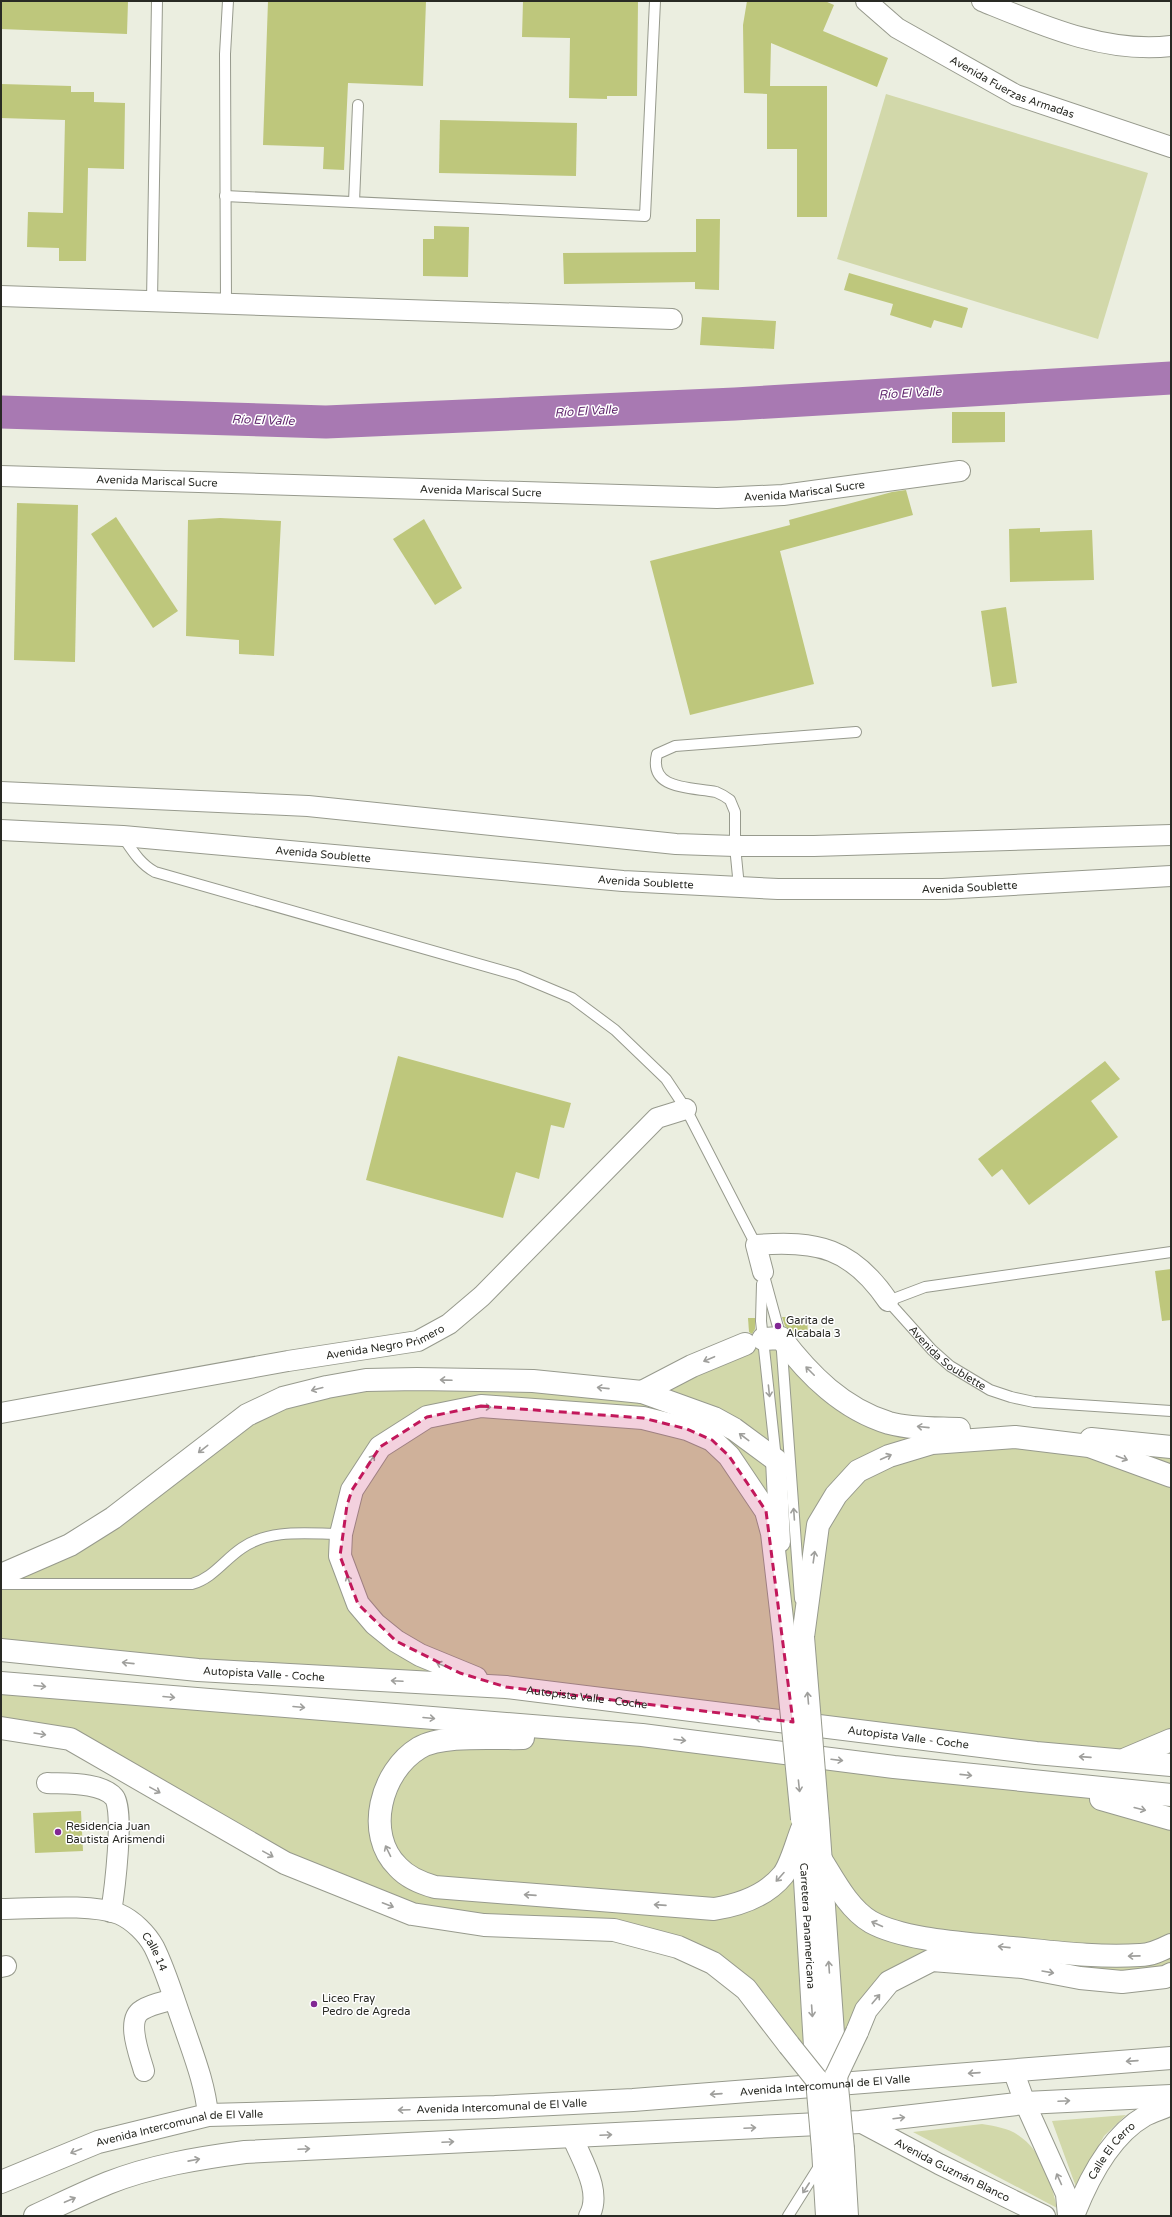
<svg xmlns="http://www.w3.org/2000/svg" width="1172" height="2217" font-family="'Varela Round',sans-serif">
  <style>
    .green { fill: #d2d8aa }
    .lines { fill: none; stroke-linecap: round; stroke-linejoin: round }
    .river { stroke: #a879b2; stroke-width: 33 }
    .building { fill: #bec77c }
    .service-casing { stroke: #979a8d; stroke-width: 12 }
    .minor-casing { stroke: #979a8d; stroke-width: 22 }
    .secondary-casing { stroke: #979a8d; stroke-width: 24 }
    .primary-casing { stroke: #979a8d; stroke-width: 24 }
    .motorway-casing { stroke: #979a8d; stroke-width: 24 }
    .service { stroke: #fff; stroke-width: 10 }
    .minor { stroke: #fff; stroke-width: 20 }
    .secondary { stroke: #fff; stroke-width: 22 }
    .primary { stroke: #fff; stroke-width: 22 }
    .motorway { stroke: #fff; stroke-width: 22 }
    .primary-bridge-casing { stroke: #979a8d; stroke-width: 24; stroke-linecap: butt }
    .motorway-bridge-casing { stroke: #979a8d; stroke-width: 24; stroke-linecap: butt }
    .primary-bridge { stroke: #fff; stroke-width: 22 }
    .motorway-bridge { stroke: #fff; stroke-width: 22 }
    .oneway { stroke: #9f9f9c }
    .marked { fill: #c2185b; fill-opacity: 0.2; stroke: #c2185b; stroke-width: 3; stroke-dasharray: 8 5; stroke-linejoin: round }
    .poi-dot { fill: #822794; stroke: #fff; stroke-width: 1.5 }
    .labels { text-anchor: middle; stroke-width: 3; stroke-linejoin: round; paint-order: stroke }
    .street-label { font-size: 11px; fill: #292a24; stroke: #fff }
    .poi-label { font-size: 11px; fill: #292a24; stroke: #fff; text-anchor: start }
    .water-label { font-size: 12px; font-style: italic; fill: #62286f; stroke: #fff }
  </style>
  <rect width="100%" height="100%" fill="#ebeee0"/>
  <!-- green -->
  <g class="green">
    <polygon points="886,94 1148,173 1098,339 837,259"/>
    <polygon points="763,1339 831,1392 932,1428 997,1429 1171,1447 1171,1765 785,1721 1,1650 1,1575 27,1563 247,1415 327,1387 642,1392"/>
    <polygon points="1,1683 1171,1795 1171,1974 964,1961 889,1983 817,2080 746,1989 678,1947 484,1925 359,1894 70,1739 1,1728"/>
    <polygon points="1126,2115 1104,2136 1076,2187 1052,2121"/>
    <path d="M982,2124C994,2126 1008,2128 1018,2135C1042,2151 1051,2181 1057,2208L913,2132Z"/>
  </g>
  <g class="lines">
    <!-- river -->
    <polyline class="river" points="1,412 326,422 735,404 1171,378"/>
  </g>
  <!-- building -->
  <g class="building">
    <polygon points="1,1 128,1 127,34 1,29"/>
    <polygon points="268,1 426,1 423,86 348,83 344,170 323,169 324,147 263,145"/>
    <polygon points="523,1 638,1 637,96 607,96 607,99 569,98 570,38 522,37"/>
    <polygon points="747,1 825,1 834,5 823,31 888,58 877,87 771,43 770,86 827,86 827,217 797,217 797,149 767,149 767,94 744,93 743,25"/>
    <polygon points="1,84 71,86 71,92 94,92 94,102 125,103 124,169 88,168 86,261 59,261 59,248 27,247 28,212 63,213 65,120 1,118"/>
    <polygon points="440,120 577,123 576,176 439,173"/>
    <polygon points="696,219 720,219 719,290 695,289 695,282 564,284 563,253 696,252"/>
    <polygon points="434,226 469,227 468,277 423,276 423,239 434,239"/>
    <polygon points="849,273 968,308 962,328 934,320 931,328 890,315 893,304 844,290"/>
    <polygon points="702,317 776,321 774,349 700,345"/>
    <polygon points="952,412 1005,412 1005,442 952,443"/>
    <polygon points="906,490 913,515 780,551 814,684 690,715 650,561 790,525 789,520 892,492"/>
    <polygon points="17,503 78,505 75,662 14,660"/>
    <polygon points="116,517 178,611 153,628 91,534"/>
    <polygon points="220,518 281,521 274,656 239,654 239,640 186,636 188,520"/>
    <polygon points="424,519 462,588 435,605 393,539"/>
    <polygon points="1040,528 1040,532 1092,530 1094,580 1010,582 1009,529"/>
    <polygon points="1006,607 1017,683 992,687 981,611"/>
    <polygon points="398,1056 571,1103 564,1128 551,1125 539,1179 516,1172 503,1218 366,1180"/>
    <polygon points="1105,1061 1120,1079 1091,1101 1118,1137 1029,1205 1002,1169 992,1177 978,1159"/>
    <polygon points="1171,1269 1171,1320 1162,1321 1155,1271"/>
    <polygon points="782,1317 807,1317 808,1334 794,1334 785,1326"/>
    <polygon points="748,1318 755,1318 755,1329 752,1334 749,1332"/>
    <polygon points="81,1811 83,1851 35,1853 33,1813"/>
  </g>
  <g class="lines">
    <defs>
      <g id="service">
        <polyline points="225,196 645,216 655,1"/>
        <polyline points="354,202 358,105"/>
        <polyline points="152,301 157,1"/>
        <polyline points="226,304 225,54 228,1"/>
        <path d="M123,837C132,850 140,864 155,872L517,975L572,998L615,1030L666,1079L686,1109L756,1245"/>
        <path d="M739,887L735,846V812L730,800C726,797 721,794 716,792C693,787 648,791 657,754L675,746L856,732"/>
        <path id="s1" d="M1171,1252L925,1287L888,1301L932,1350L950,1366L990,1390L1011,1397L1034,1402L1171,1411"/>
        <polyline points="763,1272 781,1338 800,1599"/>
        <polyline points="762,1284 761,1321 776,1459"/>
        <path d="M1,1584H192C213,1578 224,1560 242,1548C271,1528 308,1534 341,1534"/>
        <polyline points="788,2216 820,2165"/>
      </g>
      <g id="minor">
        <path id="s2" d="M866,1L897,28L1016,95L1171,147"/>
        <path d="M982,1C1041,25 1106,54 1171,46"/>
        <polyline points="1,296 672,319"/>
        <path id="s3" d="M1,476L717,498L783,495L960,471"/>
        <polyline points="1,792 308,806 676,844 735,846 814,846 1171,835"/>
        <path id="s4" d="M1,830L123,836L623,881L778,889H943L1171,876"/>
        <path d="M763,1272L756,1245C817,1240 852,1248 888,1301"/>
        <path id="s5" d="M1,1413L288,1361L418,1341L449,1324L482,1296L657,1118L686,1109"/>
        <polyline points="776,1460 780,1542"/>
        <path d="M47,1783C66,1784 101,1782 114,1797C125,1809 114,1894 111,1912"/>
        <path id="s6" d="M1,1909C34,1909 89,1903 119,1914C133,1920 147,1934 154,1947C166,1971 174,1999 183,2024C193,2054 205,2083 208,2115"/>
        <polyline points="1,1967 6,1966"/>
        <polyline points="1013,2070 1025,2103 1066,2194 1068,2216"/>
        <path d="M144,2071C140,2056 125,2020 142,2010C151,2004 164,2002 174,1999"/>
        <path id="s7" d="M860,2122L939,2164L1045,2216"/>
        <path d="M572,2136C581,2159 603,2192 589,2216"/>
        <path id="s8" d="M1074,2216C1088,2180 1110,2136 1145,2116C1153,2112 1163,2109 1171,2105"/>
      </g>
      <g id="secondary">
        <path id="s9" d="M1,2182L98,2142L208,2115L495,2107L633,2100L1171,2058"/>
        <path d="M35,2216C59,2205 83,2193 108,2183C151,2166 199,2158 245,2152L860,2122L1025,2103L1171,2096"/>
      </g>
      <g id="primary">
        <polyline points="818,1821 836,2076"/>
        <path id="s10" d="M802,1830L817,2080"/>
        <polyline points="823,2149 827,2216"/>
        <polyline points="843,2149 847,2216"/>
      </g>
      <g id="motorway">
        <path d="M763,1339L781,1338C809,1375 843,1409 889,1423C911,1429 936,1428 959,1429"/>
        <polyline points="642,1392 692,1366 745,1344"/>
        <polyline points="1091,1439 1171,1447"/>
        <polyline points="1,1575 70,1545 113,1518 247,1415 283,1398 327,1387 366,1380 417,1379 533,1381 642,1392 714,1418 734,1429 776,1460"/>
        <polyline points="803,1637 818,1525 836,1495 858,1471 889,1456 932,1443 1015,1437 1089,1446 1171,1476"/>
        <path id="s11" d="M1,1650L198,1670L506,1687L1036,1753L1171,1765"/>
        <polyline points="476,1678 420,1655 396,1641 375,1624 358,1604 340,1556 341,1534 352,1490 380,1447 427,1417 481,1406 643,1418 687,1429 712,1440 729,1456 766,1511 772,1533 784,1636"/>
        <polyline points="1,1683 642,1735 894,1767 1171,1795"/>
        <polyline points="1,1728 70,1739 285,1863 412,1914 484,1925 614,1930 678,1947 713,1963 746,1989 789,2045"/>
        <path d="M523,1738C495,1739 442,1734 419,1748C381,1771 364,1834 398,1867C408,1878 421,1883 435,1887L714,1909C739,1905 766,1896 783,1875C791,1865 797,1841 802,1829"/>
        <polyline points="1126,1759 1171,1740"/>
        <polyline points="1101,1799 1171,1819"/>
        <path d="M822,1861C835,1882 849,1909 871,1922C904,1940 963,1943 1001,1947C1047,1951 1093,1958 1140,1955C1151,1955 1161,1950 1171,1945"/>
        <polyline points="857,2032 866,2010 889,1982 932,1960 1022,1967 1080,1978 1122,1982 1165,1977 1171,1974"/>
      </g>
    </defs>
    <!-- service casing -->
    <use href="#service" class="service-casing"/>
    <!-- minor casing -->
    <use href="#minor" class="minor-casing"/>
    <!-- secondary casing -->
    <use href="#secondary" class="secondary-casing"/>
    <!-- primary casing -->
    <use href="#primary" class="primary-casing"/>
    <!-- motorway casing -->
    <use href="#motorway" class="motorway-casing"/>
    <!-- service -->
    <use href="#service" class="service"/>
    <!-- minor -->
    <use href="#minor" class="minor"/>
    <!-- secondary -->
    <use href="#secondary" class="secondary"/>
    <!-- primary -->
    <use href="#primary" class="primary"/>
    <!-- motorway -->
    <use href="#motorway" class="motorway"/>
    <defs>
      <g id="primary-bridge">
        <polyline points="784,1636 802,1819"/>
        <polyline points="803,1637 818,1821"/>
        <polyline points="836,2076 843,2149"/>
        <polyline points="817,2080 823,2149"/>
      </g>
      <g id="motorway-bridge">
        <polyline points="789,2045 817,2080"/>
        <polyline points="836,2076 857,2032"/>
      </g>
    </defs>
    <!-- primary-bridge casing -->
    <use href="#primary-bridge" class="primary-bridge-casing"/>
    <!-- motorway-bridge casing -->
    <use href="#motorway-bridge" class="motorway-bridge-casing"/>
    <!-- primary-bridge -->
    <use href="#primary-bridge" class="primary-bridge"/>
    <!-- motorway-bridge -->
    <use href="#motorway-bridge" class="motorway-bridge"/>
  </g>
  <!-- one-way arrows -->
  <defs><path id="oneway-shaft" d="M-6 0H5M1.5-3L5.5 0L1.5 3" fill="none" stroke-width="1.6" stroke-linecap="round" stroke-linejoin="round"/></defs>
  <g class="oneway">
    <use href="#oneway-shaft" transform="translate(709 1359) rotate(157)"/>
    <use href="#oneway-shaft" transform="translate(810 1371) rotate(-135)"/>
    <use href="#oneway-shaft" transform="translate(446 1380) rotate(-178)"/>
    <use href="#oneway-shaft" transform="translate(603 1388) rotate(-174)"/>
    <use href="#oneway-shaft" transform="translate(317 1389) rotate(165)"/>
    <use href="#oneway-shaft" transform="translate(769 1391) rotate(84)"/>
    <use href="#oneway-shaft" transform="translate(485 1407) rotate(1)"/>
    <use href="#oneway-shaft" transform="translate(923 1427) rotate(-174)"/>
    <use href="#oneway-shaft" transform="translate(744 1437) rotate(-143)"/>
    <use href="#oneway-shaft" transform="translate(203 1449) rotate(142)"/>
    <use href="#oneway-shaft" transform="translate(886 1457) rotate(-24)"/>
    <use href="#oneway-shaft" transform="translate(1122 1458) rotate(20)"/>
    <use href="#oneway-shaft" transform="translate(371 1460) rotate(-54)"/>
    <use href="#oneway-shaft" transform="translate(794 1514) rotate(-94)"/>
    <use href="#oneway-shaft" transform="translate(814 1557) rotate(-82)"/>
    <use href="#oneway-shaft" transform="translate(349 1581) rotate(-111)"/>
    <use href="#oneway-shaft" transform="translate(128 1663) rotate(-174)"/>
    <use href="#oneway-shaft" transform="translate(442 1665) rotate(-156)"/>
    <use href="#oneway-shaft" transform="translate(397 1681) rotate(-177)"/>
    <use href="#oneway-shaft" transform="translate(40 1686) rotate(5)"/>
    <use href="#oneway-shaft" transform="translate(169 1697) rotate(5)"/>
    <use href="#oneway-shaft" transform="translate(808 1698) rotate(-95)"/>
    <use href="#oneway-shaft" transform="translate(299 1707) rotate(5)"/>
    <use href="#oneway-shaft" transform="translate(429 1718) rotate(5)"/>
    <use href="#oneway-shaft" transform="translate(761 1719) rotate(-173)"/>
    <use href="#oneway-shaft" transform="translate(40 1734) rotate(9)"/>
    <use href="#oneway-shaft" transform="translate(680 1740) rotate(7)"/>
    <use href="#oneway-shaft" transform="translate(1085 1757) rotate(-176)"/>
    <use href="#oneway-shaft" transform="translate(837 1760) rotate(7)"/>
    <use href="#oneway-shaft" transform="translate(966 1775) rotate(6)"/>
    <use href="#oneway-shaft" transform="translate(799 1786) rotate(84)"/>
    <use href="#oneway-shaft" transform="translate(155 1790) rotate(29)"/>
    <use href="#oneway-shaft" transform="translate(1140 1809) rotate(14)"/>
    <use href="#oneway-shaft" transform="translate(388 1851) rotate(-116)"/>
    <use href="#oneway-shaft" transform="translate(268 1854) rotate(29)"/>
    <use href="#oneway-shaft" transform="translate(780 1877) rotate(132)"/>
    <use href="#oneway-shaft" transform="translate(530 1895) rotate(-176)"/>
    <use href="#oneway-shaft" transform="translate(388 1905) rotate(21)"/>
    <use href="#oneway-shaft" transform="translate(660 1905) rotate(-176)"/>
    <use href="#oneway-shaft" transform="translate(877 1924) rotate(-156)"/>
    <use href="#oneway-shaft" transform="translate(1004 1947) rotate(-174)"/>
    <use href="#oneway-shaft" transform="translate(1134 1956) rotate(179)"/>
    <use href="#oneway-shaft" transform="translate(829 1967) rotate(-94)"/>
    <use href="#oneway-shaft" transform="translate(1048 1972) rotate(10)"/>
    <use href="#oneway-shaft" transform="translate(876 1999) rotate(-50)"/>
    <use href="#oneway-shaft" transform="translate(812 2011) rotate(86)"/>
    <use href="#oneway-shaft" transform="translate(1132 2061) rotate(176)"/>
    <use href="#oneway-shaft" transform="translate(974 2073) rotate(176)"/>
    <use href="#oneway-shaft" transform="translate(716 2094) rotate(176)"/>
    <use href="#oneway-shaft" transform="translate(1064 2101) rotate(-3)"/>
    <use href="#oneway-shaft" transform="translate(404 2110) rotate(178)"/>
    <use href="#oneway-shaft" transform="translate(899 2118) rotate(-7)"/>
    <use href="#oneway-shaft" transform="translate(750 2128) rotate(-3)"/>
    <use href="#oneway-shaft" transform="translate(606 2135) rotate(-3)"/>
    <use href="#oneway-shaft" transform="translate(448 2142) rotate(-3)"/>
    <use href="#oneway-shaft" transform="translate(304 2149) rotate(-3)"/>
    <use href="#oneway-shaft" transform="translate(76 2151) rotate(158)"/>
    <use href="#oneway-shaft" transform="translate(194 2160) rotate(-11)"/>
    <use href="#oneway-shaft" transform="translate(1059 2179) rotate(-114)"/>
    <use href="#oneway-shaft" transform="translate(806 2188) rotate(123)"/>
    <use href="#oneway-shaft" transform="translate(70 2200) rotate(-23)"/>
  </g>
  <!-- marked area -->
  <path class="marked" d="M481,1406L643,1418L687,1429L712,1440L729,1456L766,1511L793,1722L506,1687L460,1673L396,1641L358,1604L340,1556L347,1505L352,1490L380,1447L427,1417Z"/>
  <!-- markers -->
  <g class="poi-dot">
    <circle cx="778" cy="1326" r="4"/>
    <circle cx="58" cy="1832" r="4"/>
    <circle cx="314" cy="2004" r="4"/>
  </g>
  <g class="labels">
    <!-- street labels -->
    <g class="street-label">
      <text dy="4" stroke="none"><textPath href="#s2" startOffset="171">Avenida Fuerzas Armadas</textPath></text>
      <text dy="4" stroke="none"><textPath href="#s3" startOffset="156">Avenida Mariscal Sucre</textPath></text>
      <text dy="4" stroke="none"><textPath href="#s3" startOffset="804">Avenida Mariscal Sucre</textPath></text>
      <text dy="4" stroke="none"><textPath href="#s3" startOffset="480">Avenida Mariscal Sucre</textPath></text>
      <text dy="4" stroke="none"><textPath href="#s4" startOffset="323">Avenida Soublette</textPath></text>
      <text dy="4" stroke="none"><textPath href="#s4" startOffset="647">Avenida Soublette</textPath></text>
      <text dy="4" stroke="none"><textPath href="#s4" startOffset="971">Avenida Soublette</textPath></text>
      <text dy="4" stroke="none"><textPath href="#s5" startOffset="391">Avenida Negro Primero</textPath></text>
      <text dy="4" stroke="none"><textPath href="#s1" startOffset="371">Avenida Soublette</textPath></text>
      <text dy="4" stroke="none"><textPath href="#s11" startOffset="264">Autopista Valle - Coche</textPath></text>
      <text dy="4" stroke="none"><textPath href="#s11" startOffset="588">Autopista Valle - Coche</textPath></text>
      <text dy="4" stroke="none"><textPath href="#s11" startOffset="912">Autopista Valle - Coche</textPath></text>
      <text dy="4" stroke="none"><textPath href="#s10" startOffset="96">Carretera Panamericana</textPath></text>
      <text dy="4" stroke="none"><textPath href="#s6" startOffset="172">Calle 14</textPath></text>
      <text dy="4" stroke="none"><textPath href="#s9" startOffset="836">Avenida Intercomunal de El Valle</textPath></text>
      <text dy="4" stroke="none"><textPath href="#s9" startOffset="512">Avenida Intercomunal de El Valle</textPath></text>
      <text dy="4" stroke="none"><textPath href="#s9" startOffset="188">Avenida Intercomunal de El Valle</textPath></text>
      <text dy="4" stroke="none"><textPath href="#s8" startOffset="76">Calle El Cerro</textPath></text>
      <text dy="4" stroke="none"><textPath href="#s7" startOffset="104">Avenida Guzmán Blanco</textPath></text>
    </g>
    <!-- poi labels -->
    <g class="poi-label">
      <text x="786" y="1324">Garita de<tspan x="786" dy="13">Alcabala 3</tspan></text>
      <text x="66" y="1830">Residencia Juan<tspan x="66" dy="13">Bautista Arismendi</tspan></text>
      <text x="322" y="2002">Liceo Fray<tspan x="322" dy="13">Pedro de Agreda</tspan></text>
    </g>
    <!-- water labels -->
    <g class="water-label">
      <text transform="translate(910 393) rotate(-3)" y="4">Río El Valle</text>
      <text transform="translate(586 411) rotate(-3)" y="4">Río El Valle</text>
      <text transform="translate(263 420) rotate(2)" y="4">Río El Valle</text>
    </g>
  </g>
  <!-- border -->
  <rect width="1172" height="2217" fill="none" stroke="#292a24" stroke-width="4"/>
</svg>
